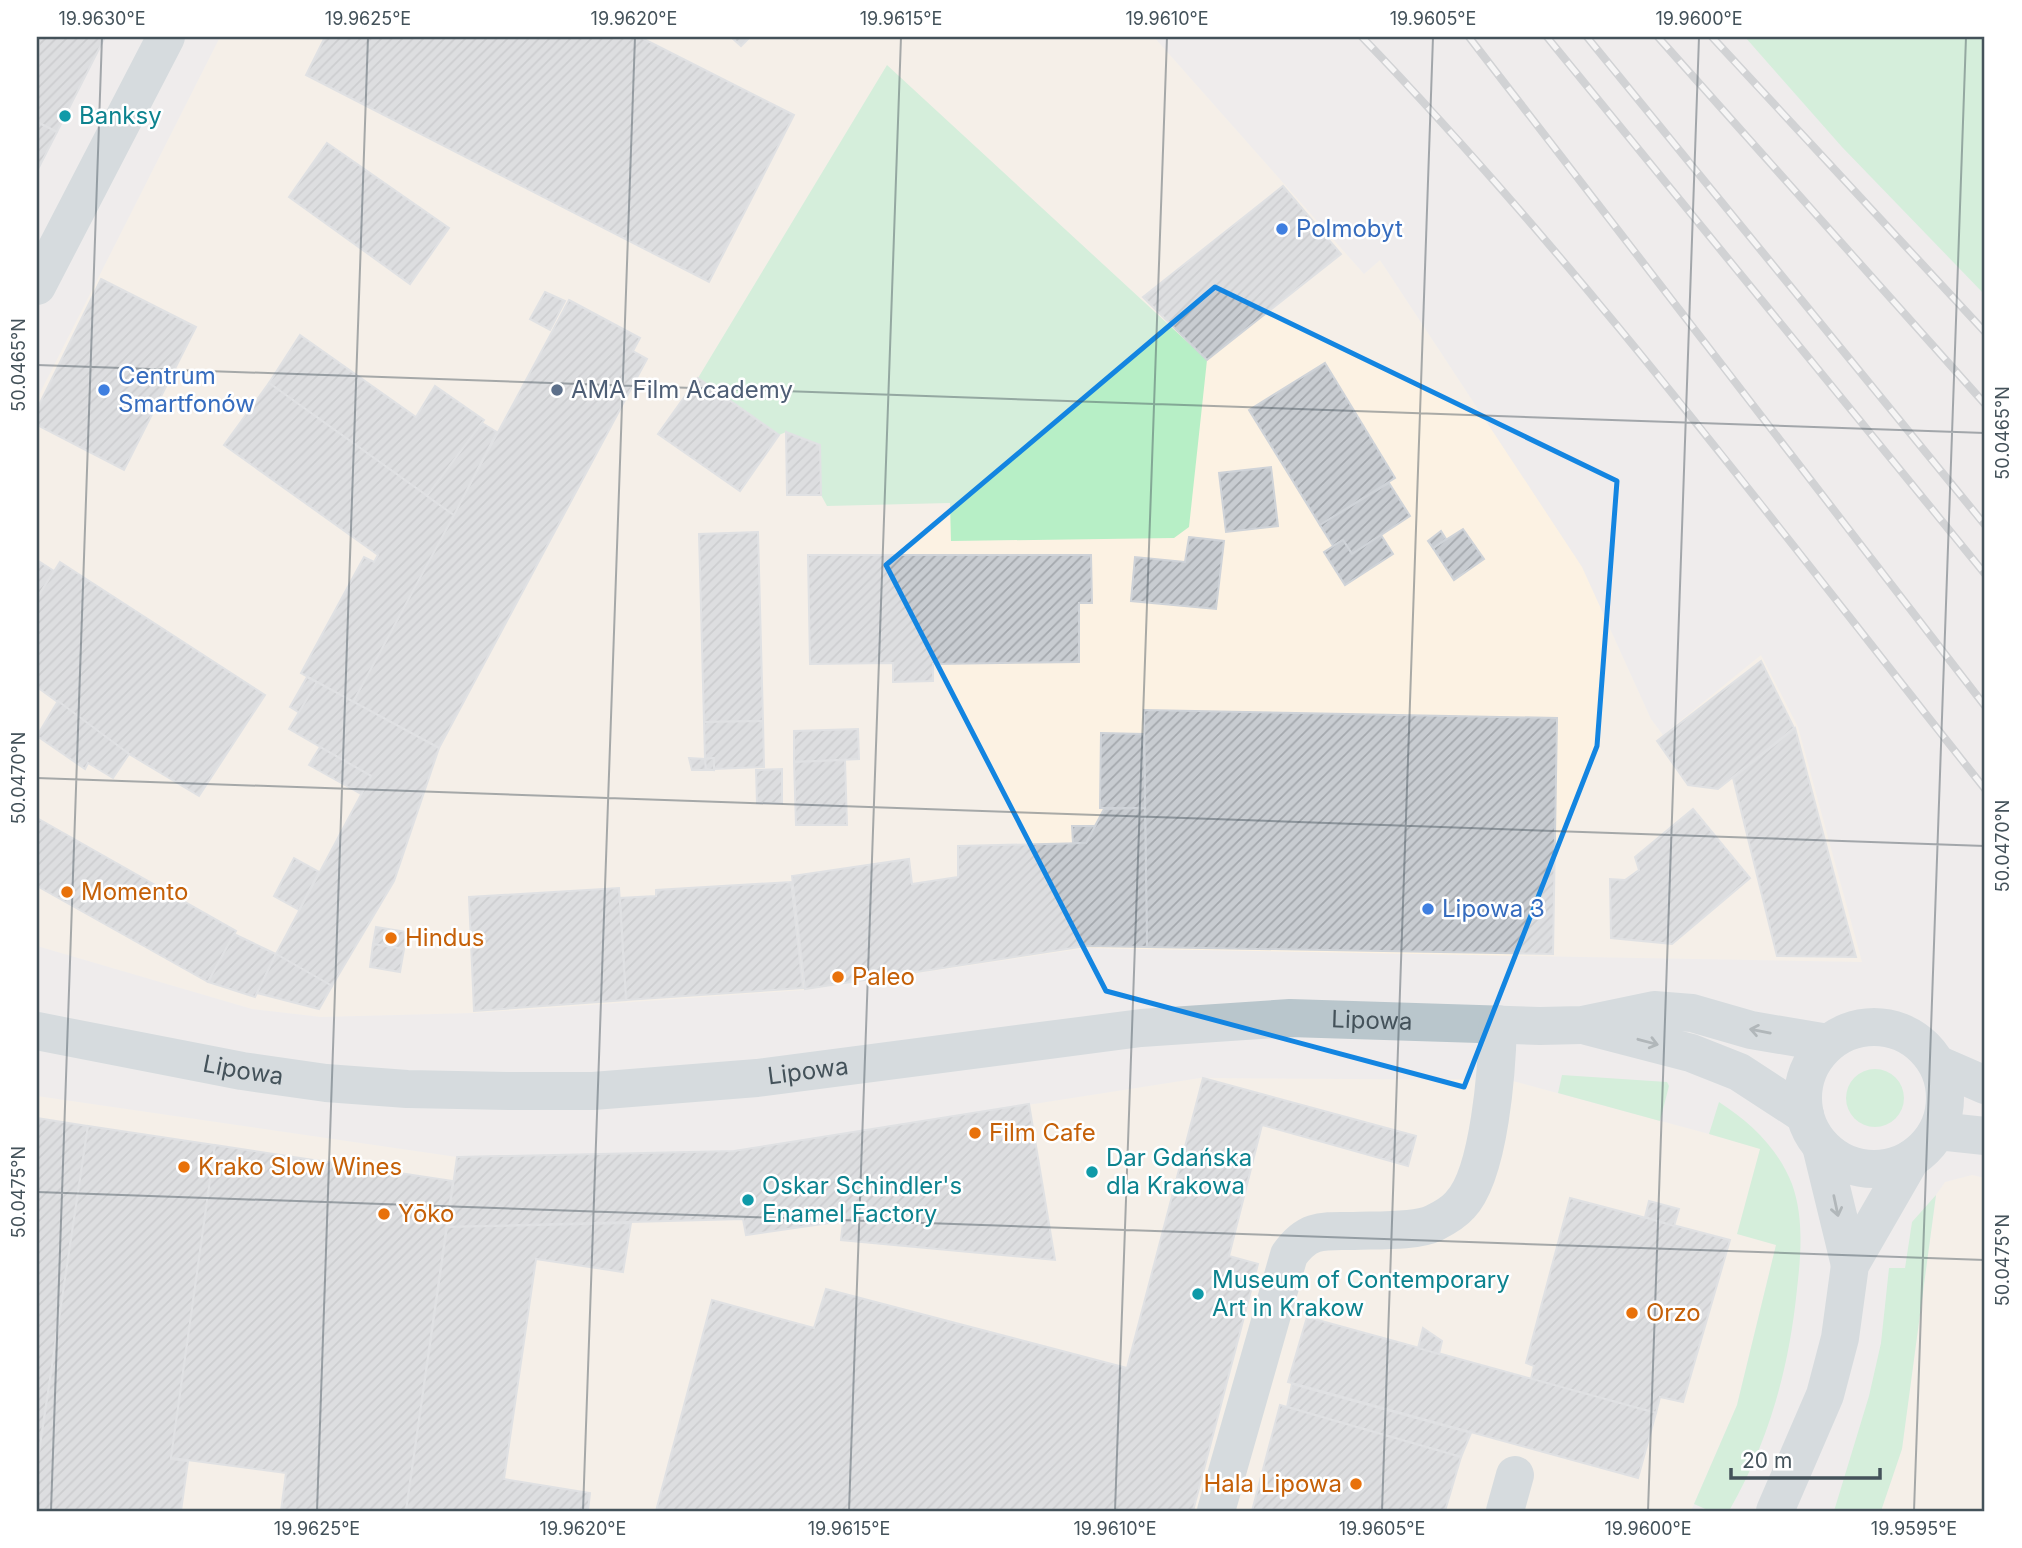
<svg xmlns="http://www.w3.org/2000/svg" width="2022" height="1548" font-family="Inter,sans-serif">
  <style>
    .commercial { fill: #fcf2e3 }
    .grass { fill: #b7efc6 }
    .building { fill: url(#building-hatch); stroke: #cfd3d8; stroke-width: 2 }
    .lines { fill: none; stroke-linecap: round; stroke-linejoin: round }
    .minor { stroke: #b9c6cc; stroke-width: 38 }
    .rail-casing { stroke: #aeb2b7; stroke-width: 8 }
    .rail { stroke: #fff; stroke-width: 5; stroke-dasharray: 16; stroke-linecap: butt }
    .oneway { stroke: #67757c }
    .marked { fill: none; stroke: #1385e1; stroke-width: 5; stroke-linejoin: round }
    .ticks { fill: none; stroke: #44525a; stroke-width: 2; stroke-opacity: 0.45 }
    .culture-dot { fill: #0f9aa8; stroke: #fff; stroke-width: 2.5 }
    .shop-dot { fill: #3f7fe0; stroke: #fff; stroke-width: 2.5 }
    .service-dot { fill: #5c6f8a; stroke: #fff; stroke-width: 2.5 }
    .food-dot { fill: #e8710a; stroke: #fff; stroke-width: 2.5 }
    .labels { text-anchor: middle; stroke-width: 5; stroke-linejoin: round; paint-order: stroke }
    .culture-label { font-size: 24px; fill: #0d838f; stroke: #fff; text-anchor: start }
    .shop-label { font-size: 24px; fill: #366cbe; stroke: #fff; text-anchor: start }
    .service-label { font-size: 24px; fill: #4e5e75; stroke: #fff; text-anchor: start }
    .food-label { font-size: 24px; fill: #c56008; stroke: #fff; text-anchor: start }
    .street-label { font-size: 24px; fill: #44525a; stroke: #fff }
    .neatline { fill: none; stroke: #44525a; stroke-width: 2.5 }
    .ticks-label { font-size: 18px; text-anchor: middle; fill: #44525a }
  </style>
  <defs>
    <pattern id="building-hatch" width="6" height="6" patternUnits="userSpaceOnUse" patternTransform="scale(1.75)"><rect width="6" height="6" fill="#c8ccd1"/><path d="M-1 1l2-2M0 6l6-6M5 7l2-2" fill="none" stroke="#a4a8ad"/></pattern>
  </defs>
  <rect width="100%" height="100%" fill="#efecec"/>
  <!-- commercial -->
  <g class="commercial">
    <polygon points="220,37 1154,37 1364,274 1380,260 1582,567 1651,719 1663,735 1761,655 1798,727 1862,962 1087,948 805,990 474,1013 321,1017 252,1009 37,946 37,399"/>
    <polygon points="1200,1078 1509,1080 1761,1148 1738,1233 1776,1245 1737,1405 1691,1511 37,1511 37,1096 457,1157 734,1151"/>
    <polygon points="1972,1175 1985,1178 1985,1511 1881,1511 1902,1448 1936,1195 1945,1182"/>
  </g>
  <!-- grass -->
  <g class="grass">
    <polygon points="1745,37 1985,37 1985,295 1842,147"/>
    <polygon points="887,65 1207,360 1189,527 1174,538 951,541 950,503 827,506 821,495 820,445 786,432 779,435 698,378"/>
    <circle cx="1875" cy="1098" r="29"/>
    <polygon points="1562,1075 1667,1082 1669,1086 1660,1121 1558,1093"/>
    <path d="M1719,1102C1750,1122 1778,1148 1792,1184C1804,1217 1801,1255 1797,1289C1789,1369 1769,1441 1729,1511H1710L1694,1504L1737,1405L1776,1245L1737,1234L1760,1149L1709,1134Z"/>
    <polygon points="1936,1195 1902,1449 1881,1511 1834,1511 1869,1396 1881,1343 1889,1268 1905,1268 1912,1222"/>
  </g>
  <!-- building -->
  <g class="building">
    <polygon points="39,37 105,37 57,132 37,122"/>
    <polygon points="325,37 640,37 794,115 709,282 306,75"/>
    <polygon points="731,37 750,37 741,46"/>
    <polygon points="37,122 57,132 37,171"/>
    <polygon points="327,143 449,228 410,284 289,197"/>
    <polygon points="1283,186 1341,254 1207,360 1143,297"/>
    <polygon points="101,279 196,327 124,470 37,425 37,409"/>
    <polygon points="545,292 565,301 550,330 530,319"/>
    <polygon points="569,300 640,338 633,351 647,359 439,748 353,702"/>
    <polygon points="300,335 416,417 435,386 484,420 427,496 269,383"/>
    <polygon points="1325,363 1395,478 1320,525 1249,410"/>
    <polygon points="698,378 779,435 740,491 658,434"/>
    <polygon points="269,383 454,515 353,702 301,673 364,557 374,562 378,555 224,445"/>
    <polygon points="482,423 497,432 454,515 427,496"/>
    <polygon points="786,432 820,445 821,495 787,495"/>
    <polygon points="1271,467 1278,526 1226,532 1219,473"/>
    <polygon points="1389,483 1410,516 1352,554 1343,540 1333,546 1320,525"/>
    <polygon points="1463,529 1484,559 1454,580 1433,548"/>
    <polygon points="1441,531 1446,539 1433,548 1428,541"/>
    <polygon points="758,532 763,721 704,722 699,534"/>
    <polygon points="1381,535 1393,554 1345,585 1324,552 1343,540 1352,554"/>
    <polygon points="1189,537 1224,541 1216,609 1131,601 1135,557 1185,562"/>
    <polygon points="808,555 1091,555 1092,603 1079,603 1079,662 933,664 933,681 893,682 893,663 810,664"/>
    <polygon points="37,560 54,571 37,598"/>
    <polygon points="60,562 265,695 199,796 129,754 37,687 37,598"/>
    <polygon points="1761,661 1794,728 1718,789 1688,785 1657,741"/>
    <polygon points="307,677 317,682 300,713 290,707"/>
    <polygon points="317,682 439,748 394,881 332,986 276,954 371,776 289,729"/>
    <polygon points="58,701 129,754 113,778 88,763 85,769 37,736"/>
    <polygon points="1144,710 1557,718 1553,954 1147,947"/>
    <polygon points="763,721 764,767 714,769 714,758 705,759 704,722"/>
    <polygon points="1795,728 1856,957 1777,956 1733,778"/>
    <polygon points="858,729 859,759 794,762 794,731"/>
    <polygon points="1101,733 1144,734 1145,808 1100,808"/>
    <polygon points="320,747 371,776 361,794 309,765"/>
    <polygon points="689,758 705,759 706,769 714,770 692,770"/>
    <polygon points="714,758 714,770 706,769 705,759"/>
    <polygon points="845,760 847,825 796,825 794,762"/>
    <polygon points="782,769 782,803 757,803 756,770"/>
    <polygon points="1145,808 1147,947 1086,946 805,989 792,876 909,859 912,884 958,877 958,846 1086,843 1104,809"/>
    <polygon points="1693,809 1750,878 1672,944 1611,938 1610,879 1625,880 1639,870 1635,857"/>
    <polygon points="37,818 236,931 208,982 37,886"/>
    <polygon points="1072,826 1095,826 1086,843 1073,843"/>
    <polygon points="294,858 319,872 299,910 274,896"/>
    <polygon points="791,882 803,988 626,1000 620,898 656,896 656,890"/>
    <polygon points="619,888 626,1000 474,1011 469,897"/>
    <polygon points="376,927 407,932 404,949 373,944"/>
    <polygon points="234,934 276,954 255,997 208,982"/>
    <polygon points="373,944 404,949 400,972 370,967"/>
    <polygon points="276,954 332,986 319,1009 257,993"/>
    <polygon points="1203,1078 1416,1136 1408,1166 1262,1125 1229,1256 1258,1264 1193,1511 656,1511 712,1300 814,1328 826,1289 1127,1368"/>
    <polygon points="1029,1104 1055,1260 841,1240 843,1221 746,1235 743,1219 447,1227 457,1157 734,1151"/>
    <polygon points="37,1118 88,1126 37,1466"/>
    <polygon points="88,1126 215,1145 171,1459 188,1461 181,1511 37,1511 37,1466"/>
    <polygon points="215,1145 453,1181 406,1511 281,1511 286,1473 171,1458"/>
    <polygon points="1570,1198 1730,1240 1683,1402 1660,1397 1656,1413 1531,1379 1534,1366 1526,1363"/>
    <polygon points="1649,1201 1679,1209 1674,1226 1645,1217"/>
    <polygon points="631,1223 623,1272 536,1259 504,1479 590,1493 588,1511 406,1511 447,1227"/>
    <polygon points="1307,1317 1656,1413 1638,1478 1288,1382"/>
    <polygon points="1423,1328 1442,1341 1439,1354 1418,1348"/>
    <polygon points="1292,1384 1471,1433 1461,1457 1287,1407"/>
    <polygon points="1280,1405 1461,1457 1445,1511 1252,1511"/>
  </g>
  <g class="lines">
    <!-- minor -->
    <g class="minor">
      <polyline points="37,286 166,37"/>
      <polyline points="1587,1026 1691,1053 1739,1072 1805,1115"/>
      <circle cx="1874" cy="1098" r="71"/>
      <path id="s1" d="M37,1031L242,1071L326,1083L407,1089L508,1091H593L757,1078L1141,1028L1290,1018L1540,1026L1582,1025L1654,1010L1692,1013L1751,1030L1828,1043"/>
      <polyline points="1939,1065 1985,1085"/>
      <polyline points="1938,1131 1985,1136"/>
      <polyline points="1821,1146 1850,1265"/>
      <path d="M1216,1511L1289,1255C1308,1228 1323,1231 1354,1231C1374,1230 1416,1232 1434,1223C1442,1219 1454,1212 1460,1205C1490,1174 1497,1067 1498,1024"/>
      <polyline points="1505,1511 1515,1475"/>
      <polyline points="1775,1511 1825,1395 1840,1338 1850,1265 1911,1159"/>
    </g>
    <defs>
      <g id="rail">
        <path d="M1362,37C1588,272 1782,534 1985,789"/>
        <polyline points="1469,37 1985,706"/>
        <polyline points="1547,37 1985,574"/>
        <polyline points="1587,37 1985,525"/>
        <polyline points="1658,37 1985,404"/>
        <polyline points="1712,37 1985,332"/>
      </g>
    </defs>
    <!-- rail casing -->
    <use href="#rail" class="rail-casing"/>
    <!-- rail -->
    <use href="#rail" class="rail"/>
  </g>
  <!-- one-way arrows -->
  <defs><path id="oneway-shaft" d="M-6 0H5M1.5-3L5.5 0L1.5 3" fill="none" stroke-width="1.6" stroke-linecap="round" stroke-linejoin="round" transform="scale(1.75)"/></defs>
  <g class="oneway">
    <use href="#oneway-shaft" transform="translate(1760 1031) rotate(-169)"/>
    <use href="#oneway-shaft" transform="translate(1648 1042) rotate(15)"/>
    <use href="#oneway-shaft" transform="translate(1836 1206) rotate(78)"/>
  </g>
  <!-- marked area -->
  <path d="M0 0H2022V1548H0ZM1215,287L1617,481L1597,746L1464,1087L1106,991L886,565Z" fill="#efecec" fill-opacity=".55" fill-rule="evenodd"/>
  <path class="marked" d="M1215,287L1617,481L1597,746L1464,1087L1106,991L886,565Z"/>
  <!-- ticks -->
  <path class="ticks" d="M37,365L1985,433M37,778L1985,846M37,1192L1985,1260M51,1511L102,37M317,1511L368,37M583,1511L635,37M849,1511L901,37M1115,1511L1167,37M1382,1511L1433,37M1648,1511L1699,37M1914,1511L1966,37"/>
  <!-- markers -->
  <g class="culture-dot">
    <circle cx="65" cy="116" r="7"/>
    <circle cx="1092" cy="1172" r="7"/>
    <circle cx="748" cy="1200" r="7"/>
    <circle cx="1198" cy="1294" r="7"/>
  </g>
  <g class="shop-dot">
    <circle cx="1282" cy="229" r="7"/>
    <circle cx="104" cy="390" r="7"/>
    <circle cx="1428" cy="909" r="7"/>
  </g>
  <circle class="service-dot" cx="557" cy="390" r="7"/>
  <g class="food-dot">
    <circle cx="67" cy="892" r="7"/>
    <circle cx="391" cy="938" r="7"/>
    <circle cx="838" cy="977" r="7"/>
    <circle cx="975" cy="1133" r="7"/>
    <circle cx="184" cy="1167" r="7"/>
    <circle cx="384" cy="1214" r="7"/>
    <circle cx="1632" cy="1313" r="7"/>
    <circle cx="1356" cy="1484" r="7"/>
  </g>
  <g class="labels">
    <!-- culture labels -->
    <g class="culture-label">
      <text x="79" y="124">Banksy</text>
      <text x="1106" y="1166">Dar Gdańska<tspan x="1106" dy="28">dla Krakowa</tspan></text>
      <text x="762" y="1194">Oskar Schindler's<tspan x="762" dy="28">Enamel Factory</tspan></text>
      <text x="1212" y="1288">Museum of Contemporary<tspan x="1212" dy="28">Art in Krakow</tspan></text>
    </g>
    <!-- shop labels -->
    <g class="shop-label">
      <text x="1296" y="237">Polmobyt</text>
      <text x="118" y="384">Centrum<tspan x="118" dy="28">Smartfonów</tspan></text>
      <text x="1442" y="917">Lipowa 3</text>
    </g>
    <!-- service labels -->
    <g class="service-label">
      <text x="571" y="398">AMA Film Academy</text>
    </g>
    <!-- food labels -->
    <g class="food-label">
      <text x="81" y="900">Momento</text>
      <text x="405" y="946">Hindus</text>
      <text x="852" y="985">Paleo</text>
      <text x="989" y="1141">Film Cafe</text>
      <text x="198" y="1175">Krako Slow Wines</text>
      <text x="398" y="1222">Yōko</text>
      <text x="1646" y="1321">Orzo</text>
      <text x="1342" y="1492" text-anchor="end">Hala Lipowa</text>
    </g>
    <!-- street labels -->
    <g class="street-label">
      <text dy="8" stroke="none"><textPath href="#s1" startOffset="1344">Lipowa</textPath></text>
      <text dy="8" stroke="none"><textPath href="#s1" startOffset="210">Lipowa</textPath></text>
      <text dy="8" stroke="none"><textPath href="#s1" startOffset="777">Lipowa</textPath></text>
    </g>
  </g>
  <!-- border -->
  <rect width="2022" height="1548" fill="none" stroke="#ffffff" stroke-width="77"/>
  <!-- scale -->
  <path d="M1731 1468v10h149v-10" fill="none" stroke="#44525a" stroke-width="3.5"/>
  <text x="1742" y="1468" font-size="21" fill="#44525a" stroke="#ffffff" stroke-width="5" paint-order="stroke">20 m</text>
  <rect x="38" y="38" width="1945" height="1472" class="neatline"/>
  <g class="ticks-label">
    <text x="102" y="25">19.9630°E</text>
    <text x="368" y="25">19.9625°E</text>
    <text x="634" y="25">19.9620°E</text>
    <text x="901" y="25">19.9615°E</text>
    <text x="1167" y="25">19.9610°E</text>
    <text x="1433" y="25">19.9605°E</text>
    <text x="1699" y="25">19.9600°E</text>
    <text transform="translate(19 365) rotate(-90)" y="6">50.0465°N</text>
    <text transform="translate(2003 433) rotate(-90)" y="6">50.0465°N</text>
    <text transform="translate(19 778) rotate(-90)" y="6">50.0470°N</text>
    <text transform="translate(2003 846) rotate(-90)" y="6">50.0470°N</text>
    <text transform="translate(19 1192) rotate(-90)" y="6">50.0475°N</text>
    <text transform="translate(2003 1260) rotate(-90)" y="6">50.0475°N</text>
    <text x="317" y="1535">19.9625°E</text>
    <text x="583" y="1535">19.9620°E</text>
    <text x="849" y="1535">19.9615°E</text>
    <text x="1115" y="1535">19.9610°E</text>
    <text x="1382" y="1535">19.9605°E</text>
    <text x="1648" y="1535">19.9600°E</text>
    <text x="1914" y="1535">19.9595°E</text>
  </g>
</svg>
